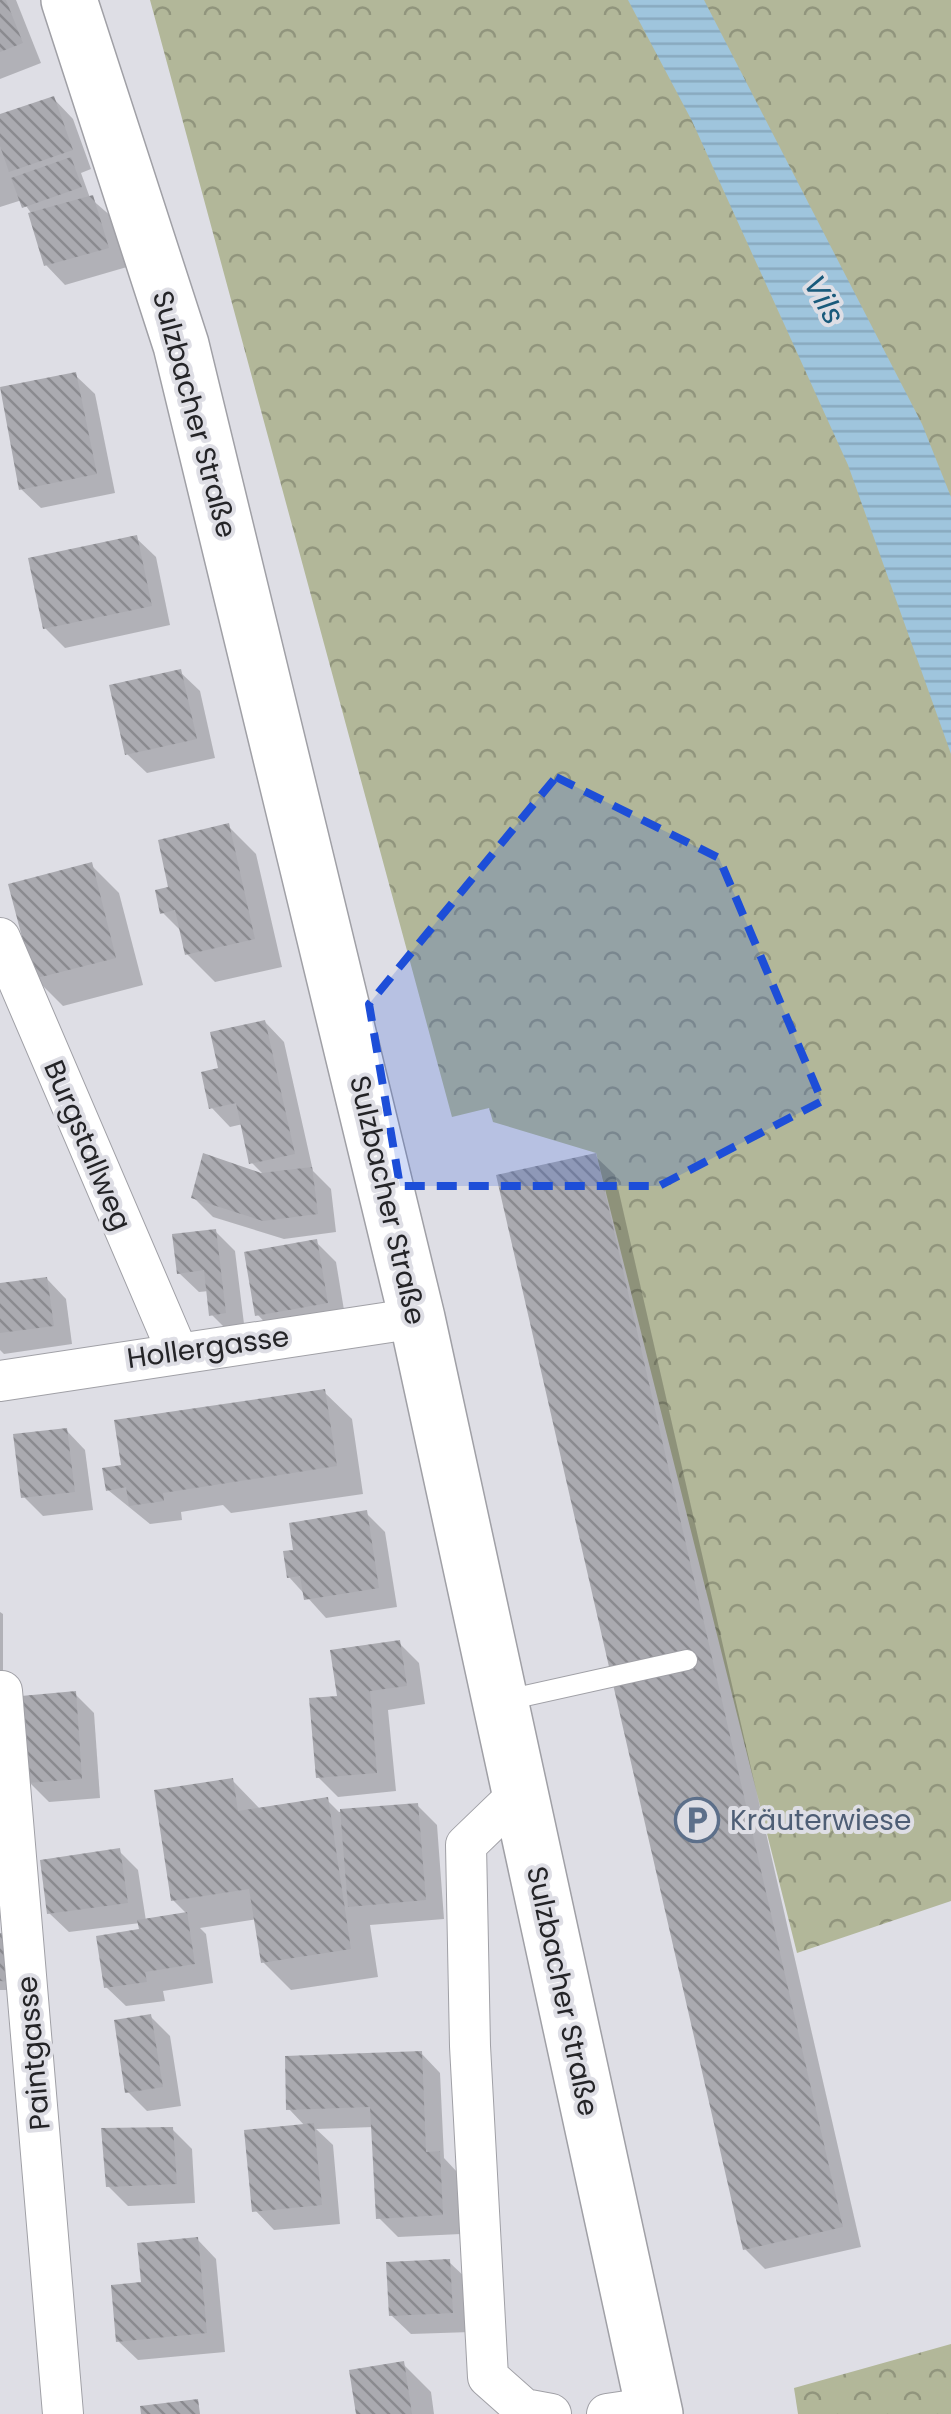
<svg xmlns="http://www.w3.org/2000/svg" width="951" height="2414" font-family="Poppins,sans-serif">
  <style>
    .forest { fill: url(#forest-crowns) }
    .water { fill: url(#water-rules) }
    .shadow { fill: #0003 }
    .building { fill: url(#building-back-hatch) }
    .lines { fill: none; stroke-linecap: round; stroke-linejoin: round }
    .lane-casing { stroke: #a0a0a6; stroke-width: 22 }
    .street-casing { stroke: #a0a0a6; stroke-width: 42 }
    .secondary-casing { stroke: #a0a0a6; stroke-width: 58 }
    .lane { stroke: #fff; stroke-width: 20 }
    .street { stroke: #fff; stroke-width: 40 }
    .secondary { stroke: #fff; stroke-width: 55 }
    .marked { fill: #1d4ed8; fill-opacity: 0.2; stroke: #1d4ed8; stroke-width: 8; stroke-dasharray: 20 12; stroke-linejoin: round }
    .labels { text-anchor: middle; stroke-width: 8; stroke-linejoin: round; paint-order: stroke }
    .street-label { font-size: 28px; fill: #242427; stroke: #dedee5 }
    .service-label { font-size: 28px; fill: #4e5e75; stroke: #dedee5; text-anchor: start }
    .water-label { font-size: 30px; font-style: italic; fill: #195a7b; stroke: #dedee5 }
  </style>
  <defs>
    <pattern id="forest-crowns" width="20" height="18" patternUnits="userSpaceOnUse" patternTransform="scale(2.5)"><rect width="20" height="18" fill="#b2b799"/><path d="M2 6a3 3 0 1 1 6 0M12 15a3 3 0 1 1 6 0" fill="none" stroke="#91957d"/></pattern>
    <pattern id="water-rules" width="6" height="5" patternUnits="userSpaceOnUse" patternTransform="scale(2.5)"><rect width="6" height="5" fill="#9fc5dd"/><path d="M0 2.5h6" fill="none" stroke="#89a9be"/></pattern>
    <pattern id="building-back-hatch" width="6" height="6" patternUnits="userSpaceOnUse" patternTransform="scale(2.5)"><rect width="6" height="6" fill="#aaaab0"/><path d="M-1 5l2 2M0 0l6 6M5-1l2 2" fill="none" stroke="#8a8a8f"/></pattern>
  </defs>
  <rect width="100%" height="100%" fill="#dedee5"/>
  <!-- forest -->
  <g class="forest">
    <polygon points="150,0 951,0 951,1901 797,1953 596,1153 493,1122 489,1108 452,1117"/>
    <polygon points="951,2344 951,2414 798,2414 794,2388"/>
  </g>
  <!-- water -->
  <polygon class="water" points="628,0 704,0 922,424 951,497 951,754 848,465 692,121"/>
  <!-- shadow -->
  <g class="shadow">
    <polygon points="0,0 16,0 41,63 0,79"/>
    <polygon points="54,99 73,119 91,169 81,173 90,198 112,217 127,267 65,285 46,265 31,213 22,200 0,207 0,117"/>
    <polygon points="75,375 95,394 115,493 41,508 21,489"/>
    <polygon points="136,538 156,557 170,625 65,648 45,628"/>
    <polygon points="180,672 200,691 215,758 147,773 127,754"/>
    <polygon points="228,826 256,854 282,967 215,982 187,954 183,933 163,913 171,889"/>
    <polygon points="91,865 119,893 143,985 63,1006 35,978"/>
    <polygon points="265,1022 284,1042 313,1171 331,1189 336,1232 284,1239 213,1217 194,1198 267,1178 252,1163 243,1124 230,1127 211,1107 221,1070"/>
    <polygon points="595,1156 615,1175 861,2247 765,2269 745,2249"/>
    <polygon points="215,1231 235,1251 245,1332 231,1334 211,1314 209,1291 199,1292 179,1273"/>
    <polygon points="316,1242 336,1262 346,1322 276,1334 257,1314"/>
    <polygon points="47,1279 66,1299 72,1344 4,1354 0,1350 0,1285"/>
    <polygon points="324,1392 352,1419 363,1494 231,1513 223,1505 181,1512 182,1520 150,1524 108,1490 124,1467"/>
    <polygon points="66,1430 85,1450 93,1510 43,1516 24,1497"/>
    <polygon points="366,1513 385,1532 397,1607 326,1618 289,1577 296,1552"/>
    <polygon points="0,1612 3,1614 3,1676 0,1676"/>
    <polygon points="399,1643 419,1663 425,1704 388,1710 396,1791 338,1797 318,1777 340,1698"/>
    <polygon points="75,1694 94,1713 100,1798 49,1802 29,1782"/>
    <polygon points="232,1780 261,1810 327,1800 339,1812 417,1805 437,1825 444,1919 370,1925 378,1977 291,1990 263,1962 257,1919 200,1928 206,1934 213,1983 163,1991 165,2001 126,2006 106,1987 142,1931 140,1923 69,1932 49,1913 119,1851 138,1870 146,1921 187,1914 173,1900"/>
    <polygon points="0,1936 21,1990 0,1990"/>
    <polygon points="151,2017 170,2036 181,2106 147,2111 128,2092"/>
    <polygon points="421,2053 440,2073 444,2158 458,2173 461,2234 398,2237 379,2218 374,2127 316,2129 333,2145 340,2224 274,2230 255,2210 306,2127 289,2109"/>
    <polygon points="172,2129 192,2149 195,2203 128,2206 108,2186"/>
    <polygon points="197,2239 216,2259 225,2352 138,2360 118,2341 144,2284"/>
    <polygon points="449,2262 469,2281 471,2332 411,2334 391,2315"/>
    <polygon points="403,2364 431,2392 434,2414 358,2414"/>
  </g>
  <!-- building -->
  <g class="building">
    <polygon points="0,0 6,0 23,43 0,52"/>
    <polygon points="54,96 73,150 9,172 0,146 0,114"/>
    <polygon points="71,157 82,187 22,208 11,178"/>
    <polygon points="93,195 109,248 44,266 28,213"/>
    <polygon points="76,372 97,474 19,490 0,387"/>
    <polygon points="137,535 152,606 43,629 28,558"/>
    <polygon points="181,669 197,739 125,755 109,685"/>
    <polygon points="229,823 255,939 185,955 175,910 160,914 155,890 168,887 158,840"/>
    <polygon points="92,862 116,958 33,979 8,884"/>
    <polygon points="265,1020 295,1154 249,1164 236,1103 209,1109 201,1072 218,1068 210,1032"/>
    <polygon points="203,1153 261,1173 312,1167 318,1214 263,1221 191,1198"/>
    <polygon points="596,1153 843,2227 743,2250 496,1175"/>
    <polygon points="216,1229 226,1313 209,1316 204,1270 177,1274 172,1234"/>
    <polygon points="317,1239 328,1303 255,1316 244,1252"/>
    <polygon points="47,1277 54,1326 0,1333 0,1283"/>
    <polygon points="325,1389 337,1466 163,1493 164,1501 129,1506 126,1487 106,1491 102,1468 121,1465 114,1420"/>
    <polygon points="67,1428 75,1492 21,1498 13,1434"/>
    <polygon points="367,1510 379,1588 304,1600 300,1576 287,1578 283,1551 293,1550 289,1523"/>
    <polygon points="400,1640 407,1686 370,1691 377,1773 316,1778 309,1698 337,1696 330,1650"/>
    <polygon points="76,1691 82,1779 27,1783 21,1696"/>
    <polygon points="233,1778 238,1811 328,1797 351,1949 261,1963 249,1889 171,1901 154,1790"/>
    <polygon points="418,1803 426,1900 348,1907 340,1809"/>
    <polygon points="120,1848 128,1903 47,1914 40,1860"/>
    <polygon points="187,1912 195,1964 145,1972 147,1982 104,1988 96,1936 139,1929 137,1920"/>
    <polygon points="0,1933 14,1934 13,1982 0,1981"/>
    <polygon points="151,2014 163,2087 125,2093 114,2020"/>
    <polygon points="422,2051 426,2152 440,2151 443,2215 376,2219 370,2107 286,2110 285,2056"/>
    <polygon points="314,2123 322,2205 252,2212 244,2130"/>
    <polygon points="173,2127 177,2184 106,2187 101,2128"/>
    <polygon points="198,2237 207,2333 116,2342 111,2285 141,2282 137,2243"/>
    <polygon points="450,2259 453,2313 389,2316 386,2262"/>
    <polygon points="404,2361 412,2414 356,2414 349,2370"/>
    <polygon points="198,2399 200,2414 141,2414 140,2406"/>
  </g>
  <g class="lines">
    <defs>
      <polyline id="lane" points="502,1701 687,1660"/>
      <g id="street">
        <polyline points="0,938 177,1351"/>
        <polyline points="0,1381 417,1318"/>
        <polyline points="2,1691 63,2414"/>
        <polyline points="521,1792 466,1845 470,2046 488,2377 524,2409 551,2414"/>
        <polyline points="607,2414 654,2407"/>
      </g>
      <polyline id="secondary" points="69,0 181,345 299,831 417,1318 655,2414"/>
    </defs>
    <!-- lane casing -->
    <use href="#lane" class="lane-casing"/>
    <!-- street casing -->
    <use href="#street" class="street-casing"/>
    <!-- secondary casing -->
    <use href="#secondary" class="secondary-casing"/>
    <!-- lane -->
    <use href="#lane" class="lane"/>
    <!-- street -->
    <use href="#street" class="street"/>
    <!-- secondary -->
    <use href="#secondary" class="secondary"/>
  </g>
  <!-- marked area -->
  <path class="marked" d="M556,777L719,858L822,1101L659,1186H400L369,1004Z"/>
  <!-- icons -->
  <defs>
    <symbol id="parking-ring" viewBox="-11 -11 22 22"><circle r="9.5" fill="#dedee5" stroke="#5c6f8a" stroke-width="1.5"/><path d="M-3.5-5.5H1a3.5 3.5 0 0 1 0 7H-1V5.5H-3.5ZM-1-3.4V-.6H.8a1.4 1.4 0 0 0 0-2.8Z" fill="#5c6f8a"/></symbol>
  </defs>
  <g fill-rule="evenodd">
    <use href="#parking-ring" x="672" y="1795" width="50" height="50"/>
  </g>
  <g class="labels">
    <!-- street labels -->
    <g class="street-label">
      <text transform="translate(195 414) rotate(75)" y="10">Sulzbacher Straße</text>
      <text transform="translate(88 1145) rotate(67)" y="10">Burgstallweg</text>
      <text transform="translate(388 1200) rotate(77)" y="10">Sulzbacher Straße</text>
      <text transform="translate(208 1347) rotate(-8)" y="10">Hollergasse</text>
      <text transform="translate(563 1991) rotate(78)" y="10">Sulzbacher Straße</text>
      <text transform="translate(33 2053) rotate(-95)" y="10">Paintgasse</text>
    </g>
    <!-- service labels -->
    <g class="service-label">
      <text x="730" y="1830">Kräuterwiese</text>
    </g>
    <!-- water labels -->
    <g class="water-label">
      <text transform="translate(824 300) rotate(61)" y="10">Vils</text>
    </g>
  </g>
</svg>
